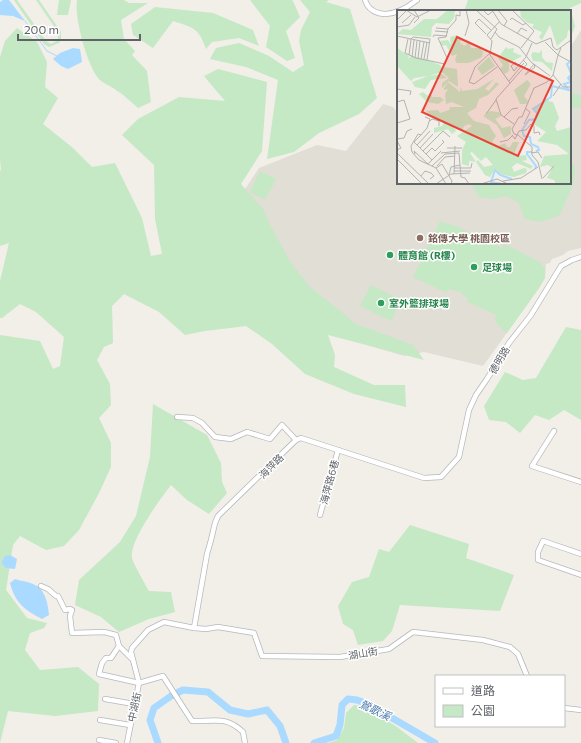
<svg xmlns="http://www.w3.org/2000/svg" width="581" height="743" font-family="Commissioner,'Noto Sans TC',sans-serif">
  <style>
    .education { fill: #e1ded6 }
    .green { fill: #c5e8c5 }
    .water { fill: #aadaff }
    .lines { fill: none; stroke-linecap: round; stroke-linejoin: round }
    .stream { stroke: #aadaff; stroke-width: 1 }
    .river { stroke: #aadaff; stroke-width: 7 }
    .minor-casing { stroke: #b5b8bc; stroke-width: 6 }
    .minor { stroke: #fff; stroke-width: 4.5 }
    .education-dot { fill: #8d6e63; stroke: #fff; stroke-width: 1.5 }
    .leisure-dot { fill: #2e9e5b; stroke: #fff; stroke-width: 1.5 }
    .labels { text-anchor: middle; stroke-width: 3; stroke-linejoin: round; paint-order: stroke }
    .education-label { font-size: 10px; font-weight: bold; fill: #785e54; stroke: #fff; text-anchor: start }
    .leisure-label { font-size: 10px; font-weight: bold; fill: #27864d; stroke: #fff; text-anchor: start }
    .street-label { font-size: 10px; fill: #5f6368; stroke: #fff }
    .water-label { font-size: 11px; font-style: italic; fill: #4174aa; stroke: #fff }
    .inset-river { fill: none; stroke: #aadaff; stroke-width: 2 }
    .inset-road { fill: none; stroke: #b3b3b1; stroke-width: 1 }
    .view { fill: #ea4335; fill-opacity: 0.15; stroke: #ea4335; stroke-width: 2 }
    .inset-edge { fill: none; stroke: #5f6368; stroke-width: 2 }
  </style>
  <rect width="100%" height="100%" fill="#f1efe8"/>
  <!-- education -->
  <polygon class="education" points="581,30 581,248 568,251 563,255 552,259 550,263 546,264 545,278 539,288 483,366 424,352 404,356 367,345 294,298 241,195 259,168 317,145 346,151 383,104 393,107 398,113 398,183 570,183 570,103 573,97 570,92 570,48"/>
  <!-- green -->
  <g class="green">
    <polygon points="14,0 17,0 46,41 51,44 58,40 58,32 36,0 39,0 61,32 61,39 59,43 49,47 44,44"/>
    <polygon points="59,0 71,0 68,15 57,15"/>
    <path d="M77,0H124L129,3H148L121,20L124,39L135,51L132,55L147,71L151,102L138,108C131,102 124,95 116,90C111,86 102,83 98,78C87,64 74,17 77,0Z"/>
    <polygon points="250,0 292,0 293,1 300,17 286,31 295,58 287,61 266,47 270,26"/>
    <polygon points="300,0 329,0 326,2 350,9 377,98 359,114 319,133 294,152 267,159 278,80 246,67 210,59 216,48 239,43 269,56 293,72 304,65 299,41 301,30 310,12"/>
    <polygon points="468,0 581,0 581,3 570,8 575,26 570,40 570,11 464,11"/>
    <path d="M155,7L213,13L253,30L259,46L239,38L212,42L206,49C198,27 194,28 173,21L153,48L133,35L131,24Z"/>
    <polygon points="17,28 37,42 47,62 45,87 58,98 43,124 73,148 92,167 115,163 142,218 151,256 162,254 155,219 154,165 122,135 138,119 179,97 225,101 204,76 218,69 267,82 262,151 241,184 264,210 269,223 291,263 309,286 356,324 413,345 424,360 328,335 335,355 334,367 374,385 405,385 406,407 354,394 305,374 272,344 246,326 205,331 185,335 159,312 124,294 112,306 113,343 104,347 97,360 110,384 111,405 99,418 111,443 111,467 99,493 79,530 64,546 46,550 20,536 13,545 6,590 27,618 47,623 44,628 30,633 25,650 40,670 78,667 99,684 98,711 55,716 8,711 0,743 0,335 40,341 53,369 60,366 64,337 36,312 20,304 2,318 0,318 0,281 9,243 0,246 0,171 1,170 0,159 0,57 5,41"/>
    <polygon points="570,93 581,95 581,108 570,108"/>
    <polygon points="570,159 575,168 574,182 560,215 541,222 525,219 518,202 506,196 494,199 479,197 471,183 570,183"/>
    <polygon points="260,171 276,179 265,200 250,192"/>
    <polygon points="440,221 455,226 502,248 504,244 538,261 545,269 545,278 539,288 507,333 498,325 495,320 496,315 466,301 468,299 460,292 448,289 447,293 413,277"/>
    <polygon points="371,285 401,300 391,321 360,306"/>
    <polygon points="566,327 581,330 581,420 564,410 549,420 535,415 520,433 506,422 489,420 484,406 505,372 523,380 536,378"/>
    <path d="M153,404L207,435L221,463L222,482L227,493L209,514L187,500L171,485C161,498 129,541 132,558C133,563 145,584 149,591L171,592L175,612L149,619L119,632L101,617L75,605L79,580L120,542L136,516L150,457Z"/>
    <polygon points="410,525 469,544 466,558 514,575 500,611 400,605 392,631 383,641 358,645 353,630 343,624 338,606 352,582 369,577 379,549 389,552"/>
    <polygon points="354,705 363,706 397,727 418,743 328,743 337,740 344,728 346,713"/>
  </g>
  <!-- water -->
  <g class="water">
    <polygon points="3,0 9,0 25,21 13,16 0,15 0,2"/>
    <polygon points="73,48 80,49 82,62 68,69 61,66 53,59 60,53"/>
    <polygon points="10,555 17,559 15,569 6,568 2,564 2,561 5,556"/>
    <path d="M15,579C21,581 31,582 37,586C46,592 48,605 49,615L42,619C25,610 15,603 10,583Z"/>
  </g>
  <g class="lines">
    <!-- stream -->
    <polyline class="stream" points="25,21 47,51 57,56"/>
    <!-- river -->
    <g class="river">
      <polyline points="158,743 150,720 154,708 171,696 183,690 208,692 230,710 248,714 267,710 280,726 286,743"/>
      <polyline points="314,743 336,736 340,725 342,705 348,699 357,700 368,704 435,743"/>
    </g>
    <defs>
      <g id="minor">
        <path d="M365,0C369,14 386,17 398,11"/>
        <polyline points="399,11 407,7 417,0"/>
        <polyline points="177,417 193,418 202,423 215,437 231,439 247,432 270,439 282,425 296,440"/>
        <polyline points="554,431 532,466 581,482"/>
        <polyline points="320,515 338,450"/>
        <polyline points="581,554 543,541 538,552 538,560 581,575"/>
        <polyline points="41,586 48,589 56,596 58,596 65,610 70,609 72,610 70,616 72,633 104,632 116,635 119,646 132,659"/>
        <polyline points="194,628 207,554 211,540 215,523 218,516 296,440 301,438 424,478 441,477 459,457 469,410 476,395 487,379 509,343 531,315 561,266 572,260 581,257"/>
        <path d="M119,646L111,658H106L102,663L99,674L139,683L163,676L192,721C214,722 225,715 243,732L245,743"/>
        <polyline points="105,699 134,704"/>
        <polyline points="564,708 581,710"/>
        <polyline points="100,720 130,725"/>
        <polyline points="99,740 116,743"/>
        <polyline points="127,743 139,683 131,652 132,648 148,630 164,622 194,628 206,629 218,627 254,633 262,656 340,657 389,649 413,632 483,640 510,647 518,654 527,676"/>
      </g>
    </defs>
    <!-- minor casing -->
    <use href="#minor" class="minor-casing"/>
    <!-- minor -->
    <use href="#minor" class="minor"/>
  </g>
  <!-- markers -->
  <circle class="education-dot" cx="420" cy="238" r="4"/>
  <g class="leisure-dot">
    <circle cx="390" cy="255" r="4"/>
    <circle cx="474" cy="267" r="4"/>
    <circle cx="381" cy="303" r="4"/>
  </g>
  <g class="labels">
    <!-- education labels -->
    <g class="education-label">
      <text x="428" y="242">銘傳大學 桃園校區</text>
    </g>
    <!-- leisure labels -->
    <g class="leisure-label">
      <text x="398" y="259">體育館 (R樓)</text>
      <text x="482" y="271">足球場</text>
      <text x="389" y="307">室外籃排球場</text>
    </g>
    <!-- street labels -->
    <g class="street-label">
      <text transform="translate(499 360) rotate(-59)" y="4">德明路</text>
      <text transform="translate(271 466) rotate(-45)" y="4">海萍路</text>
      <text transform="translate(329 482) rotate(-75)" y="4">海萍路6巷</text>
      <text transform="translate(363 653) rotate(-10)" y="4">湖山街</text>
      <text transform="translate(134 707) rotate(-78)" y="4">中湖街</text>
    </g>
    <!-- water labels -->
    <g class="water-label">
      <text transform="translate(375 710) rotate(25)" y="4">鶯歌溪</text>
    </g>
  </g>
  <!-- overview -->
  <g transform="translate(397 10)">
    <rect width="174" height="174" fill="#f1efe8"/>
    <path d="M51,0H58L57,8L52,14L39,13L35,17L34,27L0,24L6,19L14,20L27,9H40ZM123,0H174V22L171,20L170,27L160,36L153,15L145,30L142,27L145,22L135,18L137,14L131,13L124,7ZM60,25L65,31H62L64,34L68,36L72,31L74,38H83L86,42L85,47L72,53H60L58,50L60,44L55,46L49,35L44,36L43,31L51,30L54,35L53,27ZM109,37L111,39L117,38L116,42L125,46L112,53V61L108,64L103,59L106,55L101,48ZM0,38L12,46L11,49L14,46L28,49L43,55L45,59L47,57L60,59L61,77L52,71L45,78V73L52,68L45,62L32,66L45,64L50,68L34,70L28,79L18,77L15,72L31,66L17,68L14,71L0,56ZM145,40V47L149,52L156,53L155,61L145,52L136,51L134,45L136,42L142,43ZM92,47L98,56L85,65L80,58ZM97,69L88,79L92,81L99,72L102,74L91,85L82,89L79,98L70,103L77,111L92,115L99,126L95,132L101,136L108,133L110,137H113L116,132H122L117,144L121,146L129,145L130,150L125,151L136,156L134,159L120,153L115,157L117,162L127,158L130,159L129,163L117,167L103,164L98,159L93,167L88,165L79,152L81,150L87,157L96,155L89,147L84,151L75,142L73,143L79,152L72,151V156L65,154V140L69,132L60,126L75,116L72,114L67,116L65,122L57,115L59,121L55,124L51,119L37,123V118L45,116L47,112L34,107L29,101L41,100L43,103L52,100L53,97H67L55,92L49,94L48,84L51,79L47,80V78L51,72L63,82L64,77L65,81L80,79ZM130,70L134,74L127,86L131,91L129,94H123L117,80ZM26,82L31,86L34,83L35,87H43L47,90L41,94L30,92L22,84ZM153,88L151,91L156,92L162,108L158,116L160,121L174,117V174H159L157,170L150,168L155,158L151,155L143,157L147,146L172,144L160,135L140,131L149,122L135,113L141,103L137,98ZM93,101L102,102L104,106L98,109L105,118L114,116V124L107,128L100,115L86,106Z" fill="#c5e8c5"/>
    <path class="inset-river" d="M174,51L170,54L174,63M139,141L142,140L141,137L134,134L133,127L127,126L125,120L132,110L139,109L140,103L136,99L154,87L155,76L172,80L167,74L174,72L171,68L174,65M135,142H130V144L139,156L138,159M105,174L94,172L98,160L103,165L115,169"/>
    <path class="inset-road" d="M9,0L20,7L34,0M79,0L100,19L94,29M86,0L91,5L97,0M95,0L104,14L139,34L154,28L156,37L160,40L174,30M101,0L110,11L107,16M115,0L137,21L124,38M0,10L10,0M113,10L115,8L126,15L129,13M5,13L14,5M17,13L22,8L17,0M0,17L12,15L18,7M39,18L51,19M51,19L59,10V5L63,6V0M38,21L51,22M98,22L102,27L122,37L134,52L153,66M89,24L78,13L82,9L94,20M120,24L124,18L130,21M90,25L95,31L93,45L113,73M90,25L102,12M0,26L33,33M68,26L72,13L69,0M36,27L37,25L50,26M11,29L8,43L19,48L48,54L50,48L41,28L49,27L51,19M13,30L16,27L33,29L30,50M164,38L161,45L174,52M93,43L78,57L72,72L77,74L100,57M12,45L14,30M15,47L17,30M18,48L20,31M21,48L23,31M24,49L27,32M27,49L30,32M119,52L114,56L117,61L129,47L135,33M137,54L128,65L138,57L137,54M141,64L152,69M156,65L166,77H174M0,70V84M112,71L127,53M0,79L14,81L13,85M156,86L164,74M0,92L7,90L13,109L0,113M89,104L99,90M107,107L115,99L121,98M33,111L35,109L42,111V116M117,114L104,105L99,89L130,54L126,50M127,114L133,102L129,99M24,125L30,118L33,109L28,107M115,125L118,129L122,121L129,120L134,114L137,116V123L142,122L143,125M0,129L7,128L10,121L15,119M0,131L4,138L0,140M103,132L111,130L116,125M20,135L33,121M23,138L36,124M50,138H65M26,141L46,121L53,127M0,143L32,174M44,143L63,141M134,143L141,142L145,148M18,144L17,141L31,154L44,141M29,144L35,138L38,141L47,132L45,130M0,149L25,174M35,150L17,132L24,125L21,124L14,136L15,142L22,150L39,158L49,174M35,156L48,144L62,143L64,167L68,168L72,174M40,156L48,147L58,146M39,158L45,154L55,171L54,174M57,158H74L75,153M57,161H74M57,164L58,136M52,165L54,157L63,155M24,166L28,161L34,163L37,166L33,169M146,168L157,156M145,169L141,152L135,145V137L121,125L117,124L115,119L122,107H125L137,78L150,72L156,65L161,45L148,32M106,171L124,168L141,157M39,174L54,164L73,163M84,174L100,169L111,174"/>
    <path class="view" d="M60,27L156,71L121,146L25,102Z"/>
    <rect width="174" height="174" class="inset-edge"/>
  </g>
  <!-- legend -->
  <rect x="435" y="675" width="130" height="52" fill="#ffffff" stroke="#bfc1c3"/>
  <rect x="443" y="688" width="20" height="6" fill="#ffffff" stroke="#bfc1c3"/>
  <text x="471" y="695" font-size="12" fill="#5f6368">道路</text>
  <rect x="443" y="705" width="20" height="12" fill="#c5e8c5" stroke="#bfc1c3"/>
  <text x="471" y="715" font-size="12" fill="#5f6368">公園</text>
  <!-- scale -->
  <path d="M18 34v6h122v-6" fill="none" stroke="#5f6368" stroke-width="2"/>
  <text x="24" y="34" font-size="12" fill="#5f6368" stroke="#ffffff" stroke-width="3" paint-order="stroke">200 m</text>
</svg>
